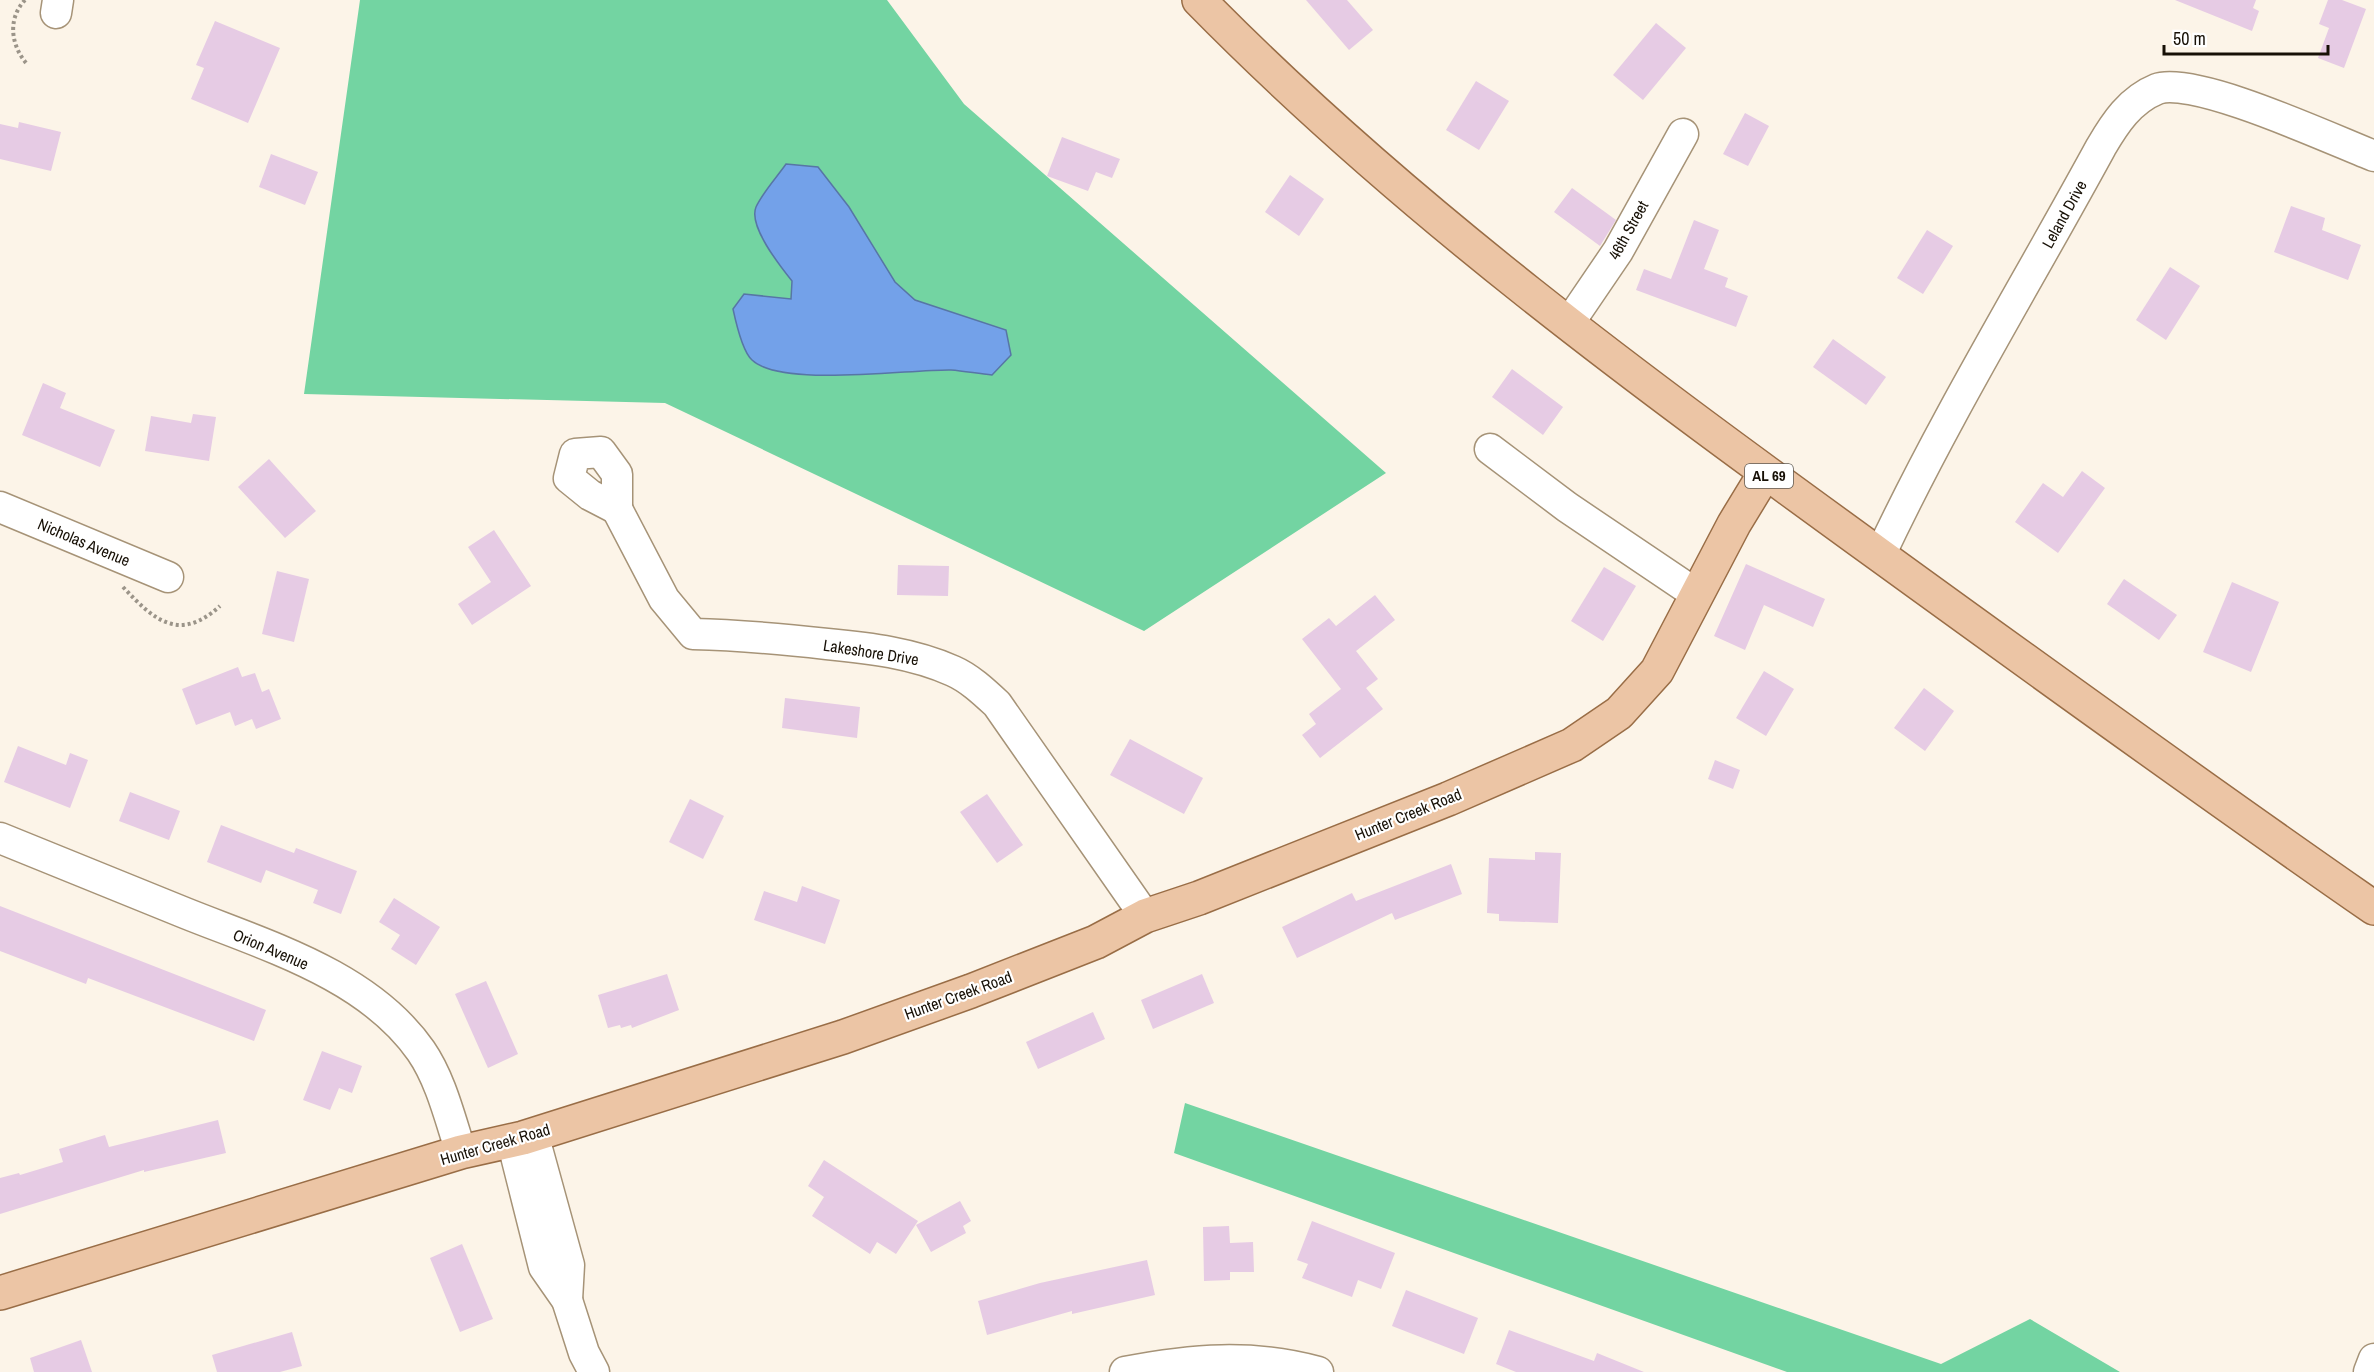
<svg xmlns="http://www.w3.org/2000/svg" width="2374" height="1372" font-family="'Archivo Narrow',sans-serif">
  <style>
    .forest { fill: #73d4a2 }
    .water { fill: #73a1e9; stroke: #5776a5; stroke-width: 1.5 }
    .building { fill: #e6cbe4 }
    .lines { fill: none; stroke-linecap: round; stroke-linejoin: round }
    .minor-casing { stroke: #a69377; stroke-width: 33 }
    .major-casing { stroke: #996d46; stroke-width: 36 }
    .path { stroke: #9b9489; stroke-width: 4; stroke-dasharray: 3 3; stroke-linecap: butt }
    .minor { stroke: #fff; stroke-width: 30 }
    .major { stroke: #ecc5a5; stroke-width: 33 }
    .labels { text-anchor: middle; stroke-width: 4.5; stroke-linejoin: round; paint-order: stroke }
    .shield { fill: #fff; stroke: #5d5851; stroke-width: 1.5 }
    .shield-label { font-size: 15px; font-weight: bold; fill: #171006 }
    .street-label { font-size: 16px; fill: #171006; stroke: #fff }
  </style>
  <rect width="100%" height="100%" fill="#fcf4e8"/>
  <!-- forest -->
  <g class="forest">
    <polygon points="360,0 887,0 964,104 1386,473 1144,631 665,403 304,394"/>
    <polygon points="1185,1103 1941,1364 2030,1319 2120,1372 1787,1372 1174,1153"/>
  </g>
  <!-- water -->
  <path class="water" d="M786,164L818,167L849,207L895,282L915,300L1006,330L1011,355L992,375C979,374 965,371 951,370C910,369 781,388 752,360C742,351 736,323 733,309L744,294L791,299L792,281C780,266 748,226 756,207C763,192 777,177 786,164Z"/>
  <!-- building -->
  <g class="building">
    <polygon points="1306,0 1347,0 1373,30 1349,50"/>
    <polygon points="2175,0 2256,0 2253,8 2259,11 2252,31"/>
    <polygon points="2328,0 2342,0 2366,9 2344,68 2318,58 2329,28 2319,24"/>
    <polygon points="215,21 280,48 248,123 191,99 204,68 196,65"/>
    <polygon points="1656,23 1686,48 1643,100 1613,75"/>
    <polygon points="1476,81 1509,101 1479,150 1446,130"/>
    <polygon points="1745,113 1769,126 1748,166 1723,154"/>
    <polygon points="19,122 61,132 51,171 0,159 0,124 18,128"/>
    <polygon points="1062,137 1120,159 1112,178 1096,172 1088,191 1047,176"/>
    <polygon points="271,154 318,172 305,205 259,187"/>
    <polygon points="1290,175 1324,199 1299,236 1265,212"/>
    <polygon points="1572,188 1616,220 1600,246 1554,212"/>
    <polygon points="2291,206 2325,218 2322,230 2361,245 2348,280 2274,252"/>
    <polygon points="1694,220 1719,230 1704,269 1728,278 1725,287 1748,296 1736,327 1636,290 1644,269 1671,279"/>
    <polygon points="1927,230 1953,246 1923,294 1897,278"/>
    <polygon points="2170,267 2200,286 2166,340 2136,320"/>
    <polygon points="1833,339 1886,377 1866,405 1813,367"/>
    <polygon points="1512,369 1563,407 1543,435 1492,397"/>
    <polygon points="43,383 66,393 60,408 115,430 100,467 22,435"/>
    <polygon points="193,414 216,417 209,461 145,451 151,416 191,423"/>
    <polygon points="269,459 316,511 285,538 238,487"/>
    <polygon points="2082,471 2105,488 2058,553 2015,522 2043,483 2063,497"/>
    <polygon points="494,530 531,586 472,625 458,604 491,582 468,547"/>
    <polygon points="1746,564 1825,599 1813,627 1764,605 1745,650 1714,636"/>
    <polygon points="898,565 949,566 948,596 897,595"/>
    <polygon points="1604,567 1636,586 1603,641 1571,621"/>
    <polygon points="277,571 309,579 294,642 262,634"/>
    <polygon points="2124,579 2177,615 2159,640 2107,604"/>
    <polygon points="2232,582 2279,602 2251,672 2203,652"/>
    <polygon points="1375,595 1395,620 1356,651 1378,679 1366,688 1383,709 1320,758 1302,735 1316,724 1309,714 1341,689 1302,639 1329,618 1336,626"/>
    <polygon points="238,667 242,677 255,673 262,692 269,689 281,719 256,729 252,719 235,726 230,712 196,725 182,689"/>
    <polygon points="1764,671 1794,689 1766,736 1736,718"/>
    <polygon points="1924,688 1954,711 1925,751 1894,728"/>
    <polygon points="785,698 860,707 857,738 782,728"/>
    <polygon points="1130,739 1203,778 1184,814 1110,775"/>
    <polygon points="18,746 66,765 70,753 88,760 70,808 4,782"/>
    <polygon points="1715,760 1740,770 1733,789 1708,779"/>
    <polygon points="130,792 180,811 169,840 119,821"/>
    <polygon points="987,794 1023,845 997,863 960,812"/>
    <polygon points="690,799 724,816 703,859 669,842"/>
    <polygon points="221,825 294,853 296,848 357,871 341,914 313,903 318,890 266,870 261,883 207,862"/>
    <polygon points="1535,852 1561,853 1558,923 1499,921 1499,914 1487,913 1489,858 1535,860"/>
    <polygon points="1451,864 1462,894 1395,920 1392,913 1297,958 1282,927 1352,893 1356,901"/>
    <polygon points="802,886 840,900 825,944 754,920 764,891 797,902"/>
    <polygon points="394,898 440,927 416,965 391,949 400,935 379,922"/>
    <polygon points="0,906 266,1010 254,1041 88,978 86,984 0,951"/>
    <polygon points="667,974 679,1010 632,1028 631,1025 621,1028 620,1025 608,1028 598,995"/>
    <polygon points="1202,974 1214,1003 1153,1029 1141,1000"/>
    <polygon points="486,981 518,1054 488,1068 455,994"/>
    <polygon points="1093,1012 1105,1039 1038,1069 1026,1042"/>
    <polygon points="322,1051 362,1066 352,1093 339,1088 330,1110 303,1100"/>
    <polygon points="218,1120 226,1153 144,1172 144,1170 0,1214 0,1178 19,1173 20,1175 63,1162 59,1149 105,1135 109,1147"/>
    <polygon points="824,1160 918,1221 896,1254 877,1242 870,1254 812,1216 824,1197 808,1186"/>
    <polygon points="960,1201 971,1221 963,1226 966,1233 931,1252 916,1225"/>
    <polygon points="1312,1221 1395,1253 1381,1289 1358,1280 1352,1297 1302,1278 1308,1264 1297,1260"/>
    <polygon points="1229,1226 1230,1243 1253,1242 1254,1272 1230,1272 1230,1280 1204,1281 1203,1227"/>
    <polygon points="462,1244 493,1319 460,1332 430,1258"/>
    <polygon points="1147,1260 1155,1295 1072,1314 1072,1311 987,1335 978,1301 1040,1283"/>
    <polygon points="1406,1290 1478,1318 1464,1354 1392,1326"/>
    <polygon points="1509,1330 1594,1361 1597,1353 1644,1372 1516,1372 1496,1364"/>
    <polygon points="292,1332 302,1366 280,1372 217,1372 212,1355"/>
    <polygon points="81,1340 92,1372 34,1372 30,1358"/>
  </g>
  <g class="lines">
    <defs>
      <g id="minor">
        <polyline points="56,13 58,0"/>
        <polyline points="1569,323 1618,251 1683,134"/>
        <polyline points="1490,449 1567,507 1696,594"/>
        <polygon points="601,452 617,474 617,509 590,495 569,478 575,454"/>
        <polyline points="0,507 168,577"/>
        <path d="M617,509L664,599L693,634C738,635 782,639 827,644C869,648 913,653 953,671C969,678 983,691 997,704L1145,916"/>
        <path d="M1880,555C1946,415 2027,283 2101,147C2115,123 2130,100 2157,89C2193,75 2333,140 2374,156"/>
        <path d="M0,838C62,863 124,888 185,913C267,946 368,975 421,1051C441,1080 450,1119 461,1152"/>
        <polyline points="533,1134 569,1265 567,1300"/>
        <polyline points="512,1140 544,1267 567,1300 584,1353 594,1372"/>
        <path d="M1125,1372C1191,1359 1253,1354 1318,1372"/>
        <polyline points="2369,1372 2374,1359"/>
      </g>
      <g id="major">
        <path d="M1199,0C1405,210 1644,384 1881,556C2045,675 2208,793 2374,908"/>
        <polyline points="0,1293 461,1152 523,1138 843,1037 971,991 1096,942 1145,916 1199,898 1448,799 1572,745 1619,713 1657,671 1734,524 1765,473"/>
      </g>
    </defs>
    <!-- minor casing -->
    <use href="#minor" class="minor-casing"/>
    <!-- major casing -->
    <use href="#major" class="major-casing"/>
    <!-- path -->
    <g class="path">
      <path d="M25,0C7,19 11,46 27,64"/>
      <path d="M123,587C154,620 179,643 220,606"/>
    </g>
    <!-- minor -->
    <use href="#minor" class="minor"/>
    <!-- major -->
    <use href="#major" class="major"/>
  </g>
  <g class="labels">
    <!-- shield labels -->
    <rect class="shield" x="1745" y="464" width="48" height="24" rx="4.5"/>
    <g class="shield-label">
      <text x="1769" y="481">AL 69</text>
    </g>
    <!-- street labels -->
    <g class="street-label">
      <text transform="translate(2064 214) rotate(-61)" y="6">Leland Drive</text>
      <text transform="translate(1628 230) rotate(-61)" y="6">46th Street</text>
      <text transform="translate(84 542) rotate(23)" y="6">Nicholas Avenue</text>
      <text transform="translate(871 652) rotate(9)" y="6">Lakeshore Drive</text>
      <text transform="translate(1408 814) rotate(-22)" y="6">Hunter Creek Road</text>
      <text transform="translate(271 949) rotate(23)" y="6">Orion Avenue</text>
      <text transform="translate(958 995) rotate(-20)" y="6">Hunter Creek Road</text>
      <text transform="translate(495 1144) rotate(-16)" y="6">Hunter Creek Road</text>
    </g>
  </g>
  <!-- scale -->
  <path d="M2164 45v9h164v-9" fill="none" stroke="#171006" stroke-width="3"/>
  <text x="2173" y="45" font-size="18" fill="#171006" stroke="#ffffff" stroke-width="4.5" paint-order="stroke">50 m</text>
</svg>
